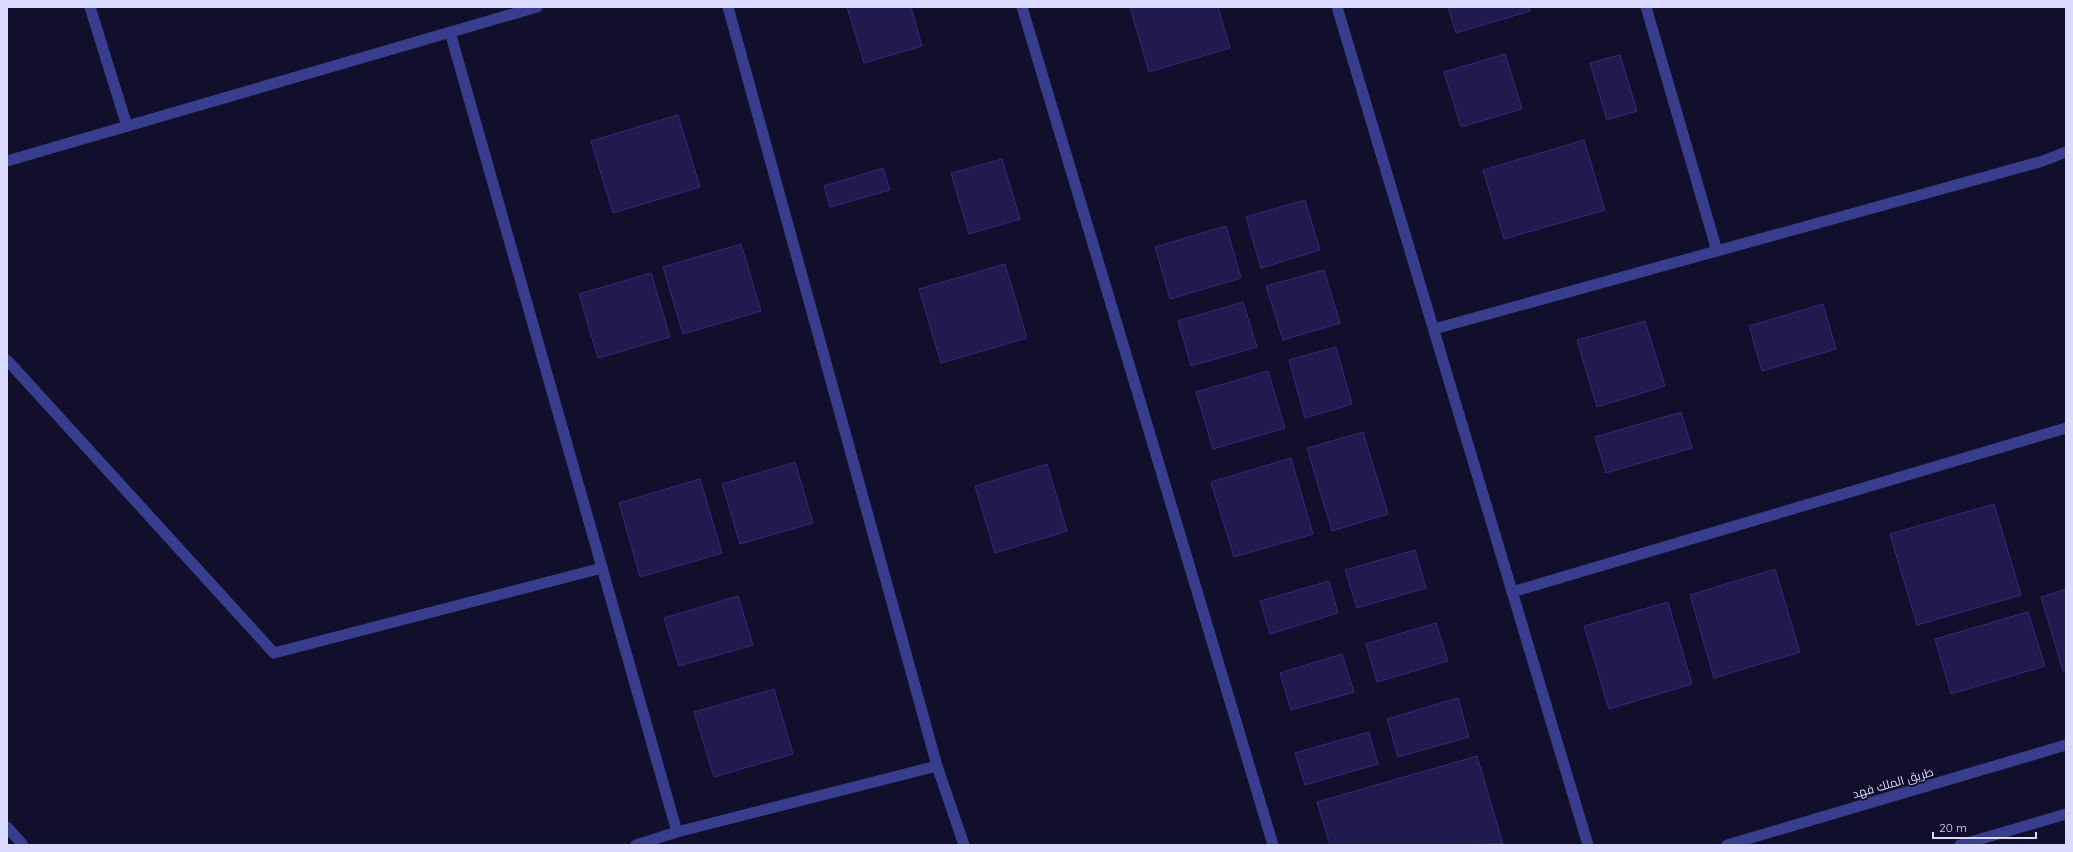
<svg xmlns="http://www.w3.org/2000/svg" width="2073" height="852" font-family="Quicksand,Cairo,sans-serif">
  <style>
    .building { fill: #201a4e; stroke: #332b7b }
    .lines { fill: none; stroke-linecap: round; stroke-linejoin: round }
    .minor { stroke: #383d8e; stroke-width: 11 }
    .tertiary { stroke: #383d8e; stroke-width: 11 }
    .labels { text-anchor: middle; stroke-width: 4; stroke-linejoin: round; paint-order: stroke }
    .street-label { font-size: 12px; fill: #dbdaff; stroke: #120f2c }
  </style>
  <rect width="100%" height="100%" fill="#120f2c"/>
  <!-- building -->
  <g class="building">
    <polygon points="847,7 911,7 922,46 864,63"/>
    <polygon points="1130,7 1218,7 1230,48 1149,72"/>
    <polygon points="1448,7 1529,7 1530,11 1456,33"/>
    <polygon points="1505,54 1522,109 1461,127 1444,72"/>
    <polygon points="1620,55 1637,111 1607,120 1590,63"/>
    <polygon points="678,115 700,187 613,213 591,141"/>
    <polygon points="1584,140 1605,210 1504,239 1483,170"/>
    <polygon points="1002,159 1020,219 969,234 951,173"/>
    <polygon points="883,168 890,190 830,207 824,186"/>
    <polygon points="1305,200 1320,250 1261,268 1246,217"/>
    <polygon points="1226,226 1241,278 1170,299 1155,247"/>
    <polygon points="741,244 761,311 683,334 663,267"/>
    <polygon points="1005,264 1027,338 941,363 919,289"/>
    <polygon points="1324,270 1340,323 1283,340 1266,286"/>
    <polygon points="651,273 670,337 598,358 579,294"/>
    <polygon points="1243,302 1257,347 1191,366 1178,321"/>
    <polygon points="1823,304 1836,349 1762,371 1749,326"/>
    <polygon points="1645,321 1665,386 1597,407 1577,340"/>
    <polygon points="1336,347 1352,404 1305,418 1289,360"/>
    <polygon points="1268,371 1285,428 1213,449 1196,392"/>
    <polygon points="1681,412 1692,448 1606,473 1595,437"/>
    <polygon points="1363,432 1388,514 1332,531 1307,448"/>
    <polygon points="1291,458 1313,534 1234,557 1211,482"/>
    <polygon points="795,462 813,523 740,544 722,484"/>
    <polygon points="1047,464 1067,531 995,553 975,486"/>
    <polygon points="700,479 722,553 640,577 619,503"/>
    <polygon points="1994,504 2021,595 1917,625 1890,534"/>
    <polygon points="1415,550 1426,588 1357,608 1345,570"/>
    <polygon points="1775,569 1800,652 1714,678 1690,595"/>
    <polygon points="1329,581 1338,613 1270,634 1260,601"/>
    <polygon points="2066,589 2066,670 2063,671 2041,597"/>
    <polygon points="738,596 753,645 679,666 664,618"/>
    <polygon points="1668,602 1692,684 1609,709 1584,626"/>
    <polygon points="2028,612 2045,666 1951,694 1935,639"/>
    <polygon points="1436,623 1448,661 1377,682 1366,644"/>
    <polygon points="1342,654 1354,692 1291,710 1280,673"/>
    <polygon points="774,689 793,754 714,777 694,712"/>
    <polygon points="1458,698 1469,737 1398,757 1387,719"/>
    <polygon points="1369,732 1378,764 1305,785 1295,753"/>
    <polygon points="1477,756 1503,844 1330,845 1317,802"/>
  </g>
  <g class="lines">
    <!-- minor -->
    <g class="minor">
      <polyline points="90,7 127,126"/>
      <polyline points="728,7 937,766"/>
      <polyline points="1022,7 1273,845"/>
      <polyline points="1337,7 1588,845"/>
      <polyline points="1646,7 1717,251"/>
      <polyline points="450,32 677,832"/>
      <polyline points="7,161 537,7"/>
      <polyline points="1434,329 2043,161 2066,152"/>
      <polyline points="7,360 274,653 602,568"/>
      <polyline points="1512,592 2066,428"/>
      <polyline points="7,827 23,845"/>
      <polyline points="636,845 677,832 937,766 964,845"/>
    </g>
    <!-- tertiary -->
    <g class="tertiary">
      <polyline points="1727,845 2066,745"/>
      <polyline points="1960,845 2066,814"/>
    </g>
  </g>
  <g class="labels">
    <!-- street labels -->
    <g class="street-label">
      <text transform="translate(1893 783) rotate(-16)" y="4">طريق الملك فهد</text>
    </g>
  </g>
  <!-- border -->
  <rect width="2073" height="852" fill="none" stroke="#dbdaff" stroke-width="16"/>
  <!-- scale -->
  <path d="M1933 832v6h103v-6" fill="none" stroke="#dbdaff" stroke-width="2"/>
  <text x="1939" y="832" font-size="12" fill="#dbdaff" stroke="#120f2c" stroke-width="3" paint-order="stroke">20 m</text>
</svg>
